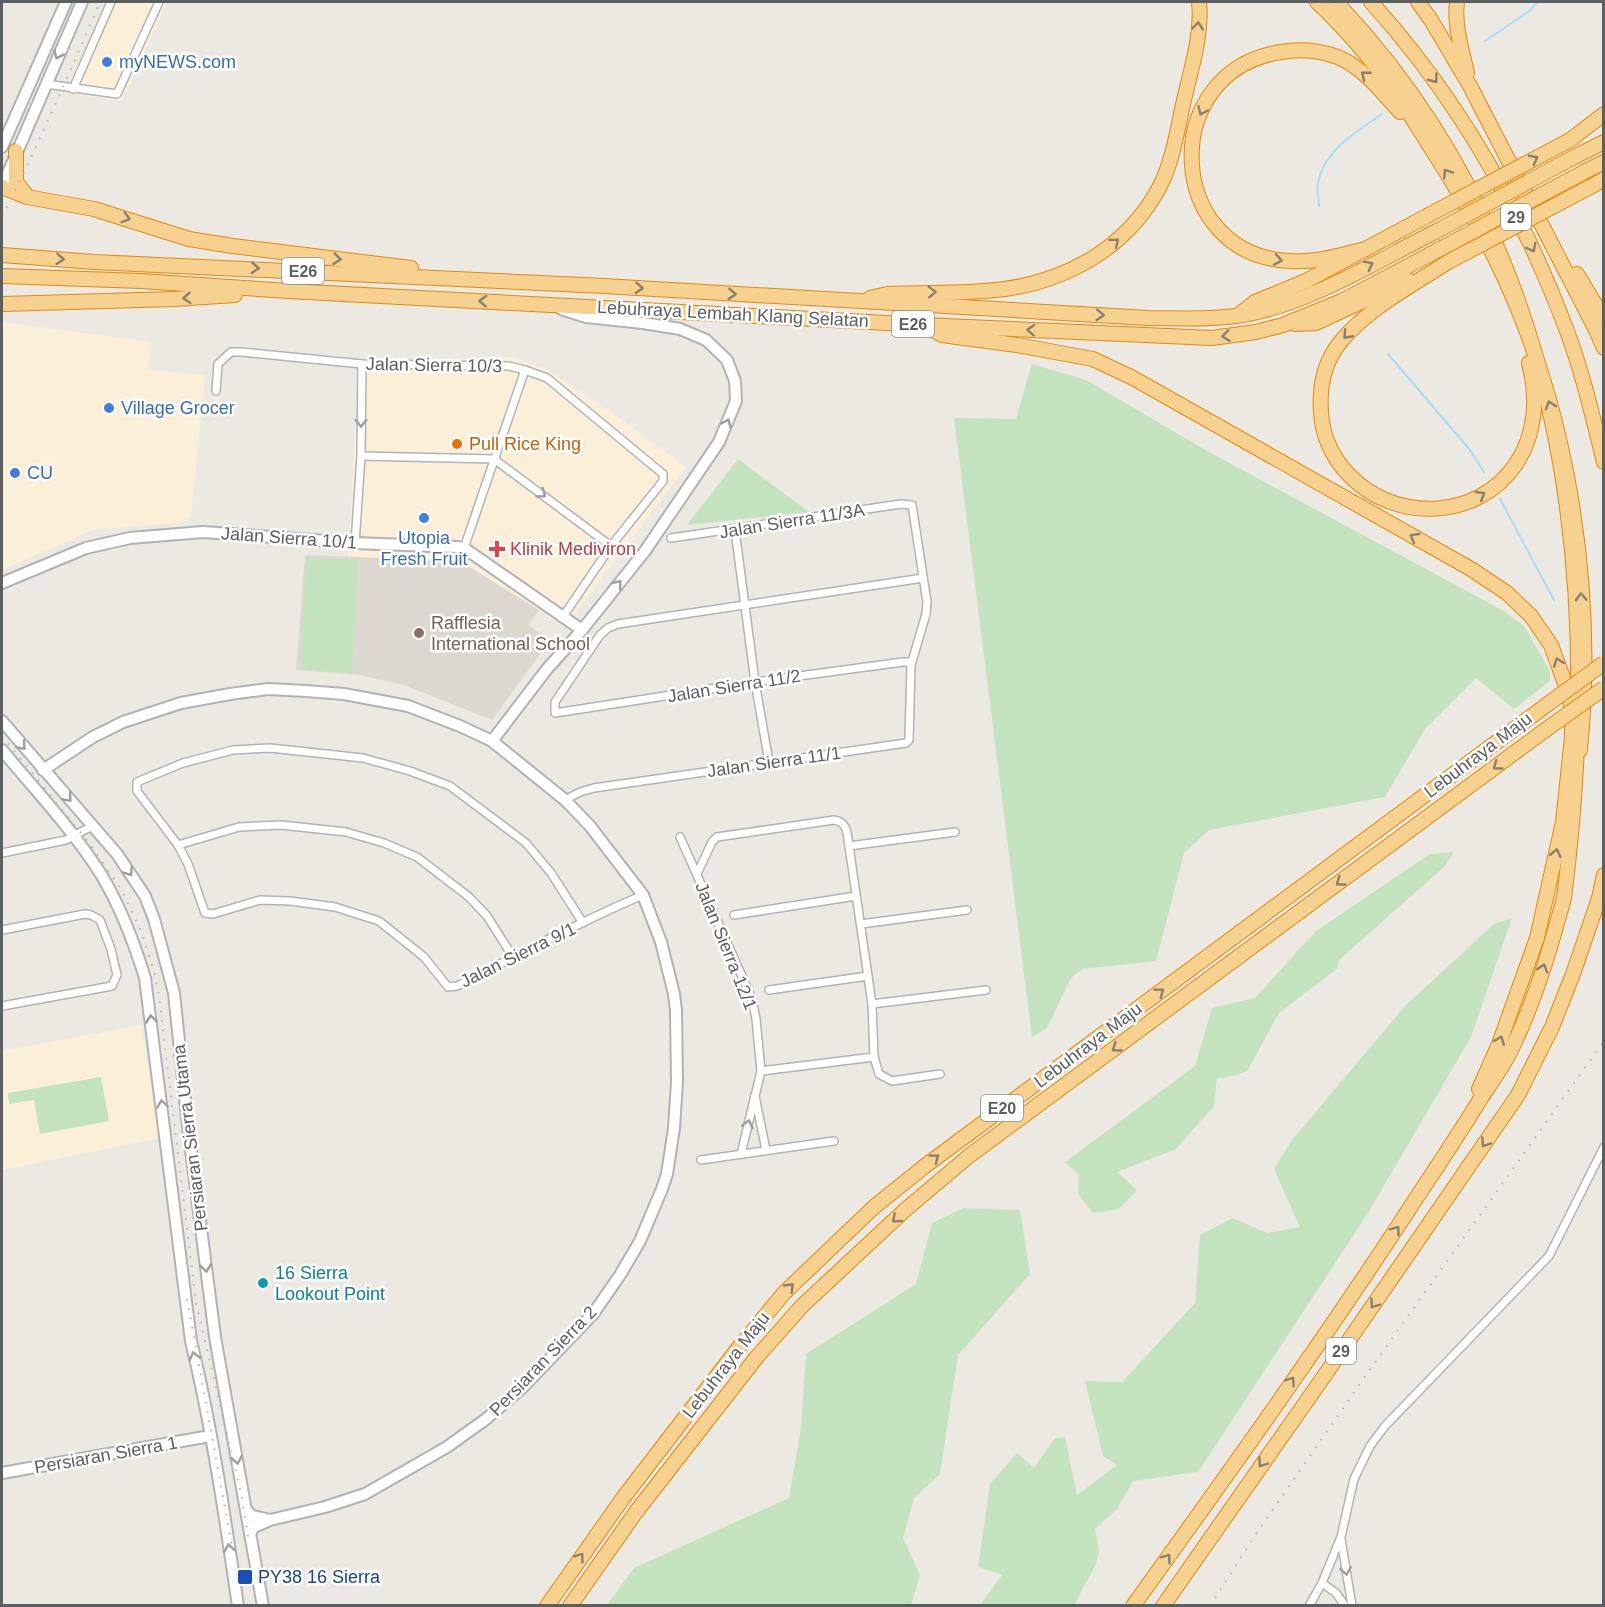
<svg xmlns="http://www.w3.org/2000/svg" width="1605" height="1607" font-family="Arial,sans-serif">
  <style>
    .commercial { fill: #fcefd8 }
    .education { fill: #dcd8d0 }
    .green { fill: #c3e3bf }
    .lines { fill: none; stroke-linecap: round; stroke-linejoin: round }
    .stream { stroke: #a4defa; stroke-width: 2 }
    .street-casing { stroke: #b0b3b7; stroke-width: 10 }
    .secondary-casing { stroke: #afb3b7; stroke-width: 14 }
    .highway-casing { stroke: #e2880d; stroke-width: 16 }
    .street { stroke: #fff; stroke-width: 7 }
    .secondary { stroke: #fff; stroke-width: 10 }
    .highway { stroke: #f7d18f; stroke-width: 14 }
    .rail { stroke: #b1b2b2; stroke-width: 2; stroke-dasharray: 1.5 8; stroke-linecap: butt }
    .highway-bridge-casing { stroke: #e2880d; stroke-width: 16; stroke-linecap: butt }
    .highway-bridge { stroke: #f7d18f; stroke-width: 14 }
    .oneway { stroke: #898170 }
    .oneway2 { stroke: #9c9fa1 }
    .shop-dot { fill: #3f7fe0; stroke: #fff; stroke-width: 2 }
    .food-dot { fill: #e8710a; stroke: #fff; stroke-width: 2 }
    .health-dot { fill: #e0444e; stroke: #fff; stroke-width: 2 }
    .education-dot { fill: #8d6e63; stroke: #fff; stroke-width: 2 }
    .culture-dot { fill: #0f9aa8; stroke: #fff; stroke-width: 2 }
    .transit-dot { fill: #1a4fb4; stroke: #fff; stroke-width: 2 }
    .labels { text-anchor: middle; stroke-width: 5; stroke-linejoin: round; paint-order: stroke }
    .shield { fill: #fff; stroke: #8c8f91; stroke-width: 1.5 }
    .shield-label { font-size: 16px; font-weight: bold; fill: #5a5f62 }
    .shop-label { font-size: 18px; fill: #366cbe; stroke: #fff; text-anchor: start }
    .street-label { font-size: 18px; fill: #5a5f62; stroke: #fff }
    .food-label { font-size: 18px; fill: #c56008; stroke: #fff; text-anchor: start }
    .health-label { font-size: 18px; fill: #be3a42; stroke: #fff; text-anchor: start }
    .education-label { font-size: 18px; fill: #785e54; stroke: #fff; text-anchor: start }
    .culture-label { font-size: 18px; fill: #0d838f; stroke: #fff; text-anchor: start }
    .transit-label { font-size: 18px; fill: #164399; stroke: #fff; text-anchor: start }
  </style>
  <rect width="100%" height="100%" fill="#ece9e2"/>
  <!-- commercial -->
  <g class="commercial">
    <polygon points="107,2 167,2 122,101 64,93"/>
    <polygon points="2,322 151,342 148,370 205,375 191,517 186,521 175,523 93,530 2,570"/>
    <polygon points="514,357 544,368 607,409 686,467 565,627 460,561 348,557 359,362"/>
    <polygon points="141,1025 160,1138 2,1170 2,1051"/>
  </g>
  <!-- education -->
  <polygon class="education" points="305,555 460,561 539,610 528,625 550,640 492,720 404,685 360,675 296,670"/>
  <!-- green -->
  <g class="green">
    <polygon points="1032,364 1086,380 1209,452 1502,610 1524,626 1550,671 1550,681 1514,709 1476,678 1425,729 1385,797 1209,830 1184,853 1156,961 1082,969 1071,978 1047,1028 1032,1037 954,418 1016,419"/>
    <polygon points="738,459 809,512 687,525"/>
    <polygon points="306,558 358,560 352,673 300,670"/>
    <polygon points="1454,852 1445,866 1339,960 1338,968 1279,1013 1247,1071 1236,1075 1217,1079 1214,1106 1176,1149 1117,1172 1137,1190 1119,1209 1093,1213 1078,1194 1079,1175 1065,1162 1195,1066 1212,1008 1255,998 1316,931 1430,854"/>
    <polygon points="1512,918 1471,1037 1368,1213 1198,1472 1133,1481 1117,1509 1095,1529 1099,1551 1096,1564 1074,1605 980,1605 1002,1575 978,1567 990,1484 1017,1453 1034,1468 1055,1438 1065,1437 1077,1495 1117,1465 1103,1456 1085,1381 1122,1382 1195,1303 1200,1235 1233,1218 1267,1233 1300,1227 1274,1169 1292,1140 1405,1006 1494,924"/>
    <polygon points="101,1077 109,1121 40,1134 34,1100 9,1104 8,1093"/>
    <polygon points="964,1208 1020,1210 1030,1274 958,1355 940,1474 914,1498 903,1538 920,1575 911,1605 607,1605 634,1568 789,1498 801,1428 806,1354 916,1284 932,1223"/>
  </g>
  <g class="lines">
    <!-- stream -->
    <g class="stream">
      <polyline points="1485,41 1528,12 1538,2"/>
      <path d="M1319,206C1319,199 1316,189 1318,182C1325,149 1357,132 1382,114"/>
      <polyline points="1388,354 1470,450 1484,472"/>
      <polyline points="1500,499 1554,600"/>
    </g>
    <defs>
      <g id="street">
        <polyline points="46,84 117,94 159,2"/>
        <polyline points="73,89 111,2"/>
        <polyline points="216,391 218,364 231,352 241,352 362,364 509,366 525,370 547,378 663,474 663,481 611,546 562,618"/>
        <polyline points="361,456 494,459 611,546"/>
        <polyline points="735,530 755,682 769,762"/>
        <polyline points="355,543 361,456 362,364"/>
        <polyline points="464,548 525,370"/>
        <polyline points="911,665 908,662 903,662 755,682 555,713 555,702 600,635 608,628 618,624 923,578"/>
        <polyline points="565,800 580,792 594,788 906,743 909,740 911,665 926,614 927,602 912,505 901,504 671,538"/>
        <polyline points="680,837 745,983 752,999 756,1019 761,1071 741,1154"/>
        <polyline points="178,845 239,827 281,825 346,832 384,843 417,857 469,897 487,916 513,957"/>
        <polyline points="849,846 955,832"/>
        <polyline points="2,853 66,840 92,826"/>
        <path d="M697,874L712,842L717,837L834,820C848,822 847,834 849,846L872,1004L874,1057L879,1074L892,1081L940,1074"/>
        <polyline points="734,915 856,896"/>
        <path d="M583,923L551,873L526,843L450,786L410,771L363,758L270,748L233,750L183,763L137,782V791L178,845L188,864L205,913L213,914L260,900L290,901L335,907L379,921L424,957L448,987L457,986C518,955 579,922 643,895"/>
        <polyline points="861,924 967,910"/>
        <polyline points="2,930 85,914 91,915 100,920 111,949 117,975 112,986 2,1006"/>
        <polyline points="769,990 868,976"/>
        <polyline points="872,1004 986,990"/>
        <polyline points="761,1071 874,1057"/>
        <polyline points="755,1096 766,1150"/>
        <polyline points="701,1160 834,1141"/>
        <polyline points="1341,1539 1352,1606"/>
        <polyline points="1322,1583 1336,1593 1345,1606"/>
        <polyline points="1309,1606 1322,1583 1341,1537 1354,1479 1370,1446 1385,1426 1549,1256 1604,1147"/>
      </g>
      <g id="secondary">
        <polyline points="2,147 66,2"/>
        <polyline points="2,187 82,2"/>
        <polyline points="2,583 86,548 130,538 203,532 355,543 457,547 464,548 582,630"/>
        <polyline points="2,721 117,854 145,896 154,919 174,993 188,1127 215,1337 263,1606"/>
        <polyline points="492,741 547,669 582,630 645,551 719,442 736,401 735,381 727,360 706,340 680,329 643,323 586,317 561,309"/>
        <path d="M2,750C36,791 74,831 102,876C121,908 134,942 145,978L191,1341C212,1428 225,1517 238,1606"/>
        <polyline points="43,770 93,737 123,722 181,703 230,694 268,689 306,691 344,694 408,706 460,726 492,741 565,800 590,826 643,895 661,942 674,994 676,1010 677,1082 674,1128 667,1174 662,1189 640,1241 620,1275 593,1314 523,1387 486,1419 447,1447 365,1494 325,1507 270,1520"/>
        <polyline points="2,1473 210,1436"/>
        <polyline points="246,1510 252,1516 270,1520 254,1527 250,1533"/>
      </g>
      <g id="highway">
        <path d="M1317,2C1341,24 1363,50 1384,76C1400,96 1412,119 1426,140C1451,179 1474,217 1495,258C1568,405 1596,587 1580,750"/>
        <path d="M1371,2C1457,97 1522,211 1567,331C1583,374 1593,418 1604,462"/>
        <polyline points="1418,2 1431,20 1470,86 1594,326 1604,348"/>
        <path d="M1457,2C1454,25 1462,50 1467,73"/>
        <polyline points="1570,140 1604,114"/>
        <polyline points="16,151 16,182 27,196"/>
        <polyline points="1576,156 1604,142"/>
        <polyline points="1584,172 1604,162"/>
        <polyline points="1592,186 1604,179"/>
        <polyline points="2,187 27,197 94,209 189,239 233,246 411,268"/>
        <path d="M1366,249C1341,255 1316,263 1290,261C1165,256 1156,71 1281,52C1304,48 1331,51 1351,64C1371,77 1384,95 1400,112"/>
        <path d="M2,255L94,262L604,286L1148,318C1177,318 1207,320 1236,316C1304,307 1373,263 1435,232"/>
        <path d="M1448,262C1413,285 1370,307 1342,340C1325,360 1319,386 1321,412C1322,436 1333,459 1350,476C1396,523 1478,520 1516,464C1536,434 1538,397 1529,363"/>
        <polyline points="1577,274 1604,319"/>
        <polyline points="2,276 141,281 288,291 924,325 1212,338 1256,332 1283,325 1342,301 1442,248"/>
        <path d="M870,298L887,294C923,292 960,294 996,290C1064,283 1126,249 1159,188C1171,166 1177,134 1182,109C1189,75 1203,36 1199,2"/>
        <polyline points="2,304 175,299 235,295"/>
        <polyline points="1241,313 1255,302 1306,281 1427,216"/>
        <polyline points="1295,324 1316,323 1408,280"/>
        <polyline points="931,329 942,335 1017,345 1093,359 1133,378 1471,569 1507,593 1531,616 1551,645 1570,697 1572,717 1572,737 1563,822 1537,938 1499,1044 1479,1089"/>
        <polyline points="547,1606 623,1498 740,1346 785,1292 874,1207 925,1166 1548,704"/>
        <polyline points="570,1606 636,1512 756,1358 802,1306 905,1210 969,1156 1544,731"/>
        <path d="M1133,1606C1230,1471 1327,1336 1417,1197C1439,1164 1461,1131 1481,1098C1491,1083 1502,1068 1510,1052C1534,1004 1550,950 1564,898C1605,576 1566,243 1336,2"/>
        <polyline points="1163,1606 1327,1372 1518,1095 1552,1027 1573,974 1599,898 1604,875"/>
      </g>
    </defs>
    <!-- street casing -->
    <use href="#street" class="street-casing"/>
    <!-- secondary casing -->
    <use href="#secondary" class="secondary-casing"/>
    <!-- highway casing -->
    <use href="#highway" class="highway-casing"/>
    <!-- street -->
    <use href="#street" class="street"/>
    <!-- secondary -->
    <use href="#secondary" class="secondary"/>
    <!-- highway -->
    <use href="#highway" class="highway"/>
    <!-- rail -->
    <g class="rail">
      <path d="M2,216C38,146 69,74 100,2"/>
      <polyline points="2,736 90,844 121,889 142,933 155,975 159,997 196,1303 241,1493 249,1543"/>
      <polyline points="187,1299 232,1546"/>
      <polyline points="1210,1606 1260,1528 1371,1368 1604,1041"/>
    </g>
    <defs>
      <g id="highway-bridge">
        <polyline points="1427,216 1570,140"/>
        <polyline points="1435,232 1576,156"/>
        <polyline points="1442,248 1584,172"/>
        <polyline points="1448,262 1592,186"/>
        <polyline points="1548,704 1604,663"/>
        <polyline points="1544,731 1604,688"/>
      </g>
    </defs>
    <!-- highway-bridge casing -->
    <use href="#highway-bridge" class="highway-bridge-casing"/>
    <!-- highway-bridge -->
    <use href="#highway-bridge" class="highway-bridge"/>
  </g>
  <!-- one-way arrows -->
  <defs><path id="oneway-chevron" d="M-2-3.5L2.5 0L-2 3.5" fill="none" stroke-width="1.6" stroke-linecap="round" stroke-linejoin="round" transform="scale(1.5)"/></defs>
  <g class="oneway">
    <use href="#oneway-chevron" transform="translate(1198 26) rotate(-84)"/>
    <use href="#oneway-chevron" transform="translate(1365 75) rotate(-141)"/>
    <use href="#oneway-chevron" transform="translate(1434 79) rotate(53)"/>
    <use href="#oneway-chevron" transform="translate(1202 111) rotate(115)"/>
    <use href="#oneway-chevron" transform="translate(1534 159) rotate(-28)"/>
    <use href="#oneway-chevron" transform="translate(1447 173) rotate(-123)"/>
    <use href="#oneway-chevron" transform="translate(126 218) rotate(16)"/>
    <use href="#oneway-chevron" transform="translate(1115 242) rotate(-40)"/>
    <use href="#oneway-chevron" transform="translate(1532 248) rotate(63)"/>
    <use href="#oneway-chevron" transform="translate(60 259) rotate(4)"/>
    <use href="#oneway-chevron" transform="translate(337 259) rotate(7)"/>
    <use href="#oneway-chevron" transform="translate(1278 260) rotate(10)"/>
    <use href="#oneway-chevron" transform="translate(1369 265) rotate(-27)"/>
    <use href="#oneway-chevron" transform="translate(255 268) rotate(3)"/>
    <use href="#oneway-chevron" transform="translate(639 288) rotate(4)"/>
    <use href="#oneway-chevron" transform="translate(932 292) rotate(-2)"/>
    <use href="#oneway-chevron" transform="translate(732 294) rotate(4)"/>
    <use href="#oneway-chevron" transform="translate(187 298) rotate(176)"/>
    <use href="#oneway-chevron" transform="translate(483 301) rotate(-177)"/>
    <use href="#oneway-chevron" transform="translate(1100 315) rotate(3)"/>
    <use href="#oneway-chevron" transform="translate(1031 330) rotate(-177)"/>
    <use href="#oneway-chevron" transform="translate(1347 335) rotate(132)"/>
    <use href="#oneway-chevron" transform="translate(1226 336) rotate(173)"/>
    <use href="#oneway-chevron" transform="translate(1550 405) rotate(-107)"/>
    <use href="#oneway-chevron" transform="translate(1481 495) rotate(-31)"/>
    <use href="#oneway-chevron" transform="translate(1414 537) rotate(-150)"/>
    <use href="#oneway-chevron" transform="translate(1581 597) rotate(-92)"/>
    <use href="#oneway-chevron" transform="translate(1558 662) rotate(-111)"/>
    <use href="#oneway-chevron" transform="translate(1497 766) rotate(144)"/>
    <use href="#oneway-chevron" transform="translate(1556 853) rotate(-77)"/>
    <use href="#oneway-chevron" transform="translate(1340 882) rotate(144)"/>
    <use href="#oneway-chevron" transform="translate(1543 968) rotate(-73)"/>
    <use href="#oneway-chevron" transform="translate(1160 992) rotate(-37)"/>
    <use href="#oneway-chevron" transform="translate(1500 1040) rotate(-69)"/>
    <use href="#oneway-chevron" transform="translate(1116 1048) rotate(144)"/>
    <use href="#oneway-chevron" transform="translate(1485 1143) rotate(124)"/>
    <use href="#oneway-chevron" transform="translate(935 1158) rotate(-37)"/>
    <use href="#oneway-chevron" transform="translate(896 1219) rotate(138)"/>
    <use href="#oneway-chevron" transform="translate(1396 1230) rotate(-55)"/>
    <use href="#oneway-chevron" transform="translate(790 1287) rotate(-46)"/>
    <use href="#oneway-chevron" transform="translate(1374 1304) rotate(125)"/>
    <use href="#oneway-chevron" transform="translate(1291 1381) rotate(-55)"/>
    <use href="#oneway-chevron" transform="translate(1262 1463) rotate(125)"/>
    <use href="#oneway-chevron" transform="translate(580 1557) rotate(-54)"/>
    <use href="#oneway-chevron" transform="translate(1167 1558) rotate(-54)"/>
  </g>
  <g class="oneway2">
    <use href="#oneway-chevron" transform="translate(58 55) rotate(114)"/>
    <use href="#oneway-chevron" transform="translate(361 423) rotate(90)"/>
    <use href="#oneway-chevron" transform="translate(727 423) rotate(-66)"/>
    <use href="#oneway-chevron" transform="translate(542 494) rotate(36)"/>
    <use href="#oneway-chevron" transform="translate(618 584) rotate(-51)"/>
    <use href="#oneway-chevron" transform="translate(22 746) rotate(49)"/>
    <use href="#oneway-chevron" transform="translate(68 798) rotate(49)"/>
    <use href="#oneway-chevron" transform="translate(129 872) rotate(56)"/>
    <use href="#oneway-chevron" transform="translate(151 1019) rotate(-97)"/>
    <use href="#oneway-chevron" transform="translate(162 1104) rotate(-98)"/>
    <use href="#oneway-chevron" transform="translate(748 1124) rotate(-77)"/>
    <use href="#oneway-chevron" transform="translate(206 1268) rotate(82)"/>
    <use href="#oneway-chevron" transform="translate(194 1356) rotate(-104)"/>
    <use href="#oneway-chevron" transform="translate(237 1460) rotate(80)"/>
    <use href="#oneway-chevron" transform="translate(229 1548) rotate(-99)"/>
    <use href="#oneway-chevron" transform="translate(1346 1571) rotate(81)"/>
  </g>
  <!-- markers -->
  <g class="shop-dot">
    <circle cx="107" cy="62" r="6"/>
    <circle cx="109" cy="408" r="6"/>
    <circle cx="15" cy="473" r="6"/>
    <circle cx="424" cy="518" r="6"/>
  </g>
  <circle class="food-dot" cx="457" cy="444" r="6"/>
  <path class="health-dot" d="M494 540h6v6h6v6h-6v6h-6v-6h-6v-6h6z"/>
  <circle class="education-dot" cx="419" cy="633" r="6"/>
  <circle class="culture-dot" cx="263" cy="1283" r="6"/>
  <rect class="transit-dot" x="237" y="1569" width="16" height="16" rx="3"/>
  <g class="labels">
    <!-- shield labels -->
    <g class="shield">
      <rect x="1501" y="204" width="30" height="26" rx="4.5"/>
      <rect x="282" y="258" width="42" height="26" rx="4.5"/>
      <rect x="892" y="311" width="42" height="26" rx="4.5"/>
      <rect x="981" y="1095" width="42" height="26" rx="4.5"/>
      <rect x="1326" y="1338" width="30" height="26" rx="4.5"/>
    </g>
    <g class="shield-label">
      <text x="1516" y="223">29</text>
      <text x="303" y="277">E26</text>
      <text x="913" y="330">E26</text>
      <text x="1002" y="1114">E20</text>
      <text x="1341" y="1357">29</text>
    </g>
    <!-- shop labels -->
    <g class="shop-label">
      <text x="119" y="68">myNEWS.com</text>
      <text x="121" y="414">Village Grocer</text>
      <text x="27" y="479">CU</text>
      <text x="424" y="544" text-anchor="middle">Utopia<tspan x="424" dy="21">Fresh Fruit</tspan></text>
    </g>
    <!-- street labels -->
    <g class="street-label">
      <text transform="translate(733 314) rotate(3)" y="6">Lebuhraya Lembah Klang Selatan</text>
      <text transform="translate(434 365) rotate(1)" y="6">Jalan Sierra 10/3</text>
      <text transform="translate(792 521) rotate(-9)" y="6">Jalan Sierra 11/3A</text>
      <text transform="translate(289 538) rotate(4)" y="6">Jalan Sierra 10/1</text>
      <text transform="translate(734 686) rotate(-9)" y="6">Jalan Sierra 11/2</text>
      <text transform="translate(1478 755) rotate(-37)" y="6">Lebuhraya Maju</text>
      <text transform="translate(774 762) rotate(-8)" y="6">Jalan Sierra 11/1</text>
      <text transform="translate(726 946) rotate(68)" y="6">Jalan Sierra 12/1</text>
      <text transform="translate(518 955) rotate(-26)" y="6">Jalan Sierra 9/1</text>
      <text transform="translate(1088 1045) rotate(-37)" y="6">Lebuhraya Maju</text>
      <text transform="translate(190 1138) rotate(-97)" y="6">Persiaran Sierra Utama</text>
      <text transform="translate(543 1361) rotate(-46)" y="6">Persiaran Sierra 2</text>
      <text transform="translate(726 1365) rotate(-52)" y="6">Lebuhraya Maju</text>
      <text transform="translate(106 1455) rotate(-10)" y="6">Persiaran Sierra 1</text>
    </g>
    <!-- food labels -->
    <g class="food-label">
      <text x="469" y="450">Pull Rice King</text>
    </g>
    <!-- health labels -->
    <g class="health-label">
      <text x="510" y="555">Klinik Mediviron</text>
    </g>
    <!-- education labels -->
    <g class="education-label">
      <text x="431" y="629">Rafflesia<tspan x="431" dy="21">International School</tspan></text>
    </g>
    <!-- culture labels -->
    <g class="culture-label">
      <text x="275" y="1279">16 Sierra<tspan x="275" dy="21">Lookout Point</tspan></text>
    </g>
    <!-- transit labels -->
    <g class="transit-label">
      <text x="258" y="1583">PY38 16 Sierra</text>
    </g>
  </g>
  <!-- border -->
  <rect width="1605" height="1607" fill="none" stroke="#5a5f62" stroke-width="6"/>
</svg>
